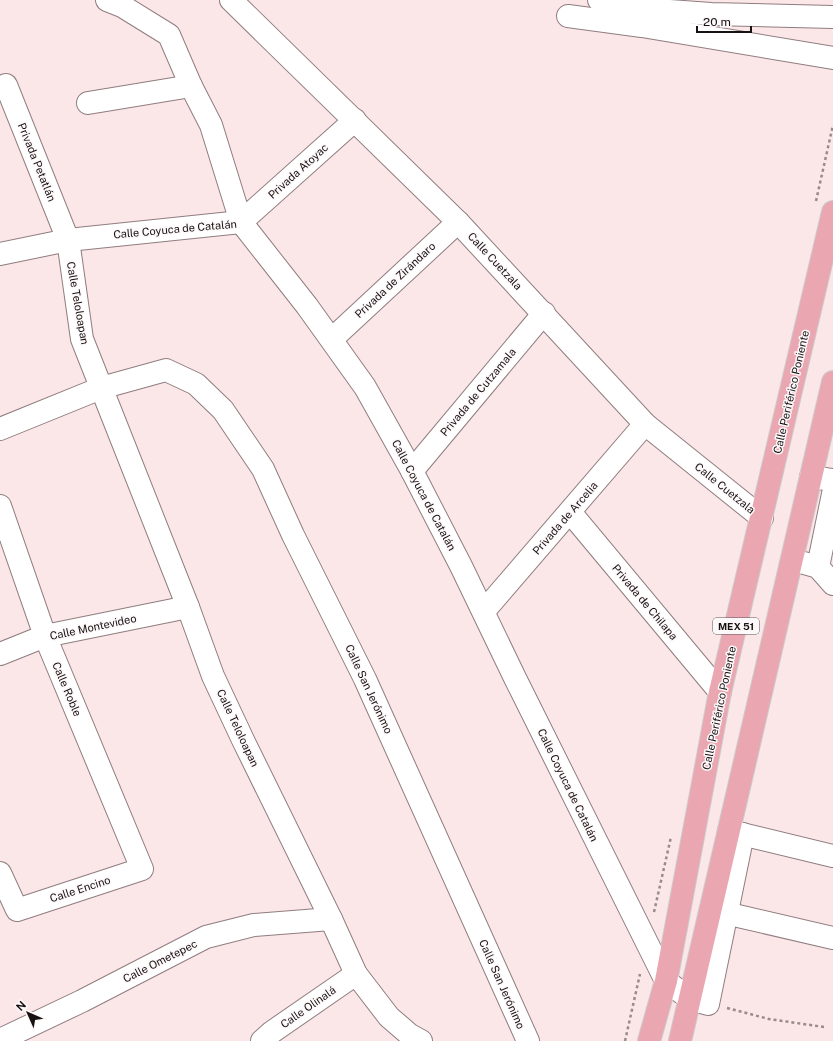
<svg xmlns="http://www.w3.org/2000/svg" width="833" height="1041" font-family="'Public Sans',sans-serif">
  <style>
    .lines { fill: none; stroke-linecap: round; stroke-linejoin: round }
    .minor-casing { stroke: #907d7f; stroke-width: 24 }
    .major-casing { stroke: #cccbcb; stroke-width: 24 }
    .path { stroke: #998a8b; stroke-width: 2.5; stroke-dasharray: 3 3; stroke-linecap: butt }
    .minor { stroke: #fff; stroke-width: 22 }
    .major { stroke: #eaa6b1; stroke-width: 22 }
    .labels { text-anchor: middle; stroke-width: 3; stroke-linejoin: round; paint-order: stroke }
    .shield { fill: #fdf8f9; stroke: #5d5657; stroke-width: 1 }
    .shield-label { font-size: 10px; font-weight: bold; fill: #181112 }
    .street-label { font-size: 11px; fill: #181112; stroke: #fdf8f9 }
  </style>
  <rect width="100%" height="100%" fill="#fbe6e8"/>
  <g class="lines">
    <defs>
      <g id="minor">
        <polyline points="107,0 122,6 169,35 191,86 211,125 241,222 307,306 365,387 412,471 461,566 515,678 666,981 690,999 708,1004 743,834"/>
        <polyline points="231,0 458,222 645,424 762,518"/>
        <polyline points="599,0 642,9 711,14 833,17"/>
        <polyline points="568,16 642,26 833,58"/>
        <polyline points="6,85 68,240 82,339 188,607 213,676 243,740 331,919 356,974 389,1017 410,1035 421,1041"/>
        <polyline points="88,103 191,86"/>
        <polyline points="241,222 355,120"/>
        <polyline points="0,254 68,240 241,222"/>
        <polyline points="332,339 458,222"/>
        <polyline points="0,429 101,388 166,370 196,384 223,410 263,469 293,535 365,679 528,1041"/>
        <polyline points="412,471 544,313"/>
        <polyline points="811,477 833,480"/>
        <polyline points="0,506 45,636 142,869 17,910 0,873"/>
        <polyline points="570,512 720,692"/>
        <polyline points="804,563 818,567 833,584"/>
        <polyline points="818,567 833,494"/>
        <polyline points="484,611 645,424"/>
        <polyline points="0,654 45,636 188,607"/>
        <polyline points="729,831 833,856"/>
        <polyline points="712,910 833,938"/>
        <polyline points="0,1040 82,1001 206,937 254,925 331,919"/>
        <polyline points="262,1041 272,1032 356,974"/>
      </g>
      <g id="major">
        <polyline points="649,1041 666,981 720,692 833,212"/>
        <polyline points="680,1041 833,382"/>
      </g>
    </defs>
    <!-- minor casing -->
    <use href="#minor" class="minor-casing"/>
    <!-- major casing -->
    <use href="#major" class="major-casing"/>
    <!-- path -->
    <g class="path">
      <polyline points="816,201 833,125"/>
      <polyline points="654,912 671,837"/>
      <polyline points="727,1008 769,1019 824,1027"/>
      <polyline points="625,1041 640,974"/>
    </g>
    <!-- minor -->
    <use href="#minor" class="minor"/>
    <!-- major -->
    <use href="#major" class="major"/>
  </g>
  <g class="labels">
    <!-- shield labels -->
    <rect class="shield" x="713" y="618" width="46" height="16" rx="3"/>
    <g class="shield-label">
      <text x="736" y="630">MEX 51</text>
    </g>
    <!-- street labels -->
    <g class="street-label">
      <text transform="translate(37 162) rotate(68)" y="4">Privada Petatlán</text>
      <text transform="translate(298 171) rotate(-42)" y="4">Privada Atoyac</text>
      <text transform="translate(175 229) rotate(-5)" y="4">Calle Coyuca de Catalán</text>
      <text transform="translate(495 261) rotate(47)" y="4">Calle Cuetzala</text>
      <text transform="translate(395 280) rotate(-43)" y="4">Privada de Zirándaro</text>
      <text transform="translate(78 303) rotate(80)" y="4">Calle Teloloapan</text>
      <text transform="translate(478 392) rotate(-50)" y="4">Privada de Cutzamala</text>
      <text transform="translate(791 392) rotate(-77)" y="4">Calle Periférico Poniente</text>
      <text transform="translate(725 488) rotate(39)" y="4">Calle Cuetzala</text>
      <text transform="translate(424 495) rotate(62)" y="4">Calle Coyuca de Catalán</text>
      <text transform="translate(565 518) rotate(-49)" y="4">Privada de Arcelia</text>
      <text transform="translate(645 602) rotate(50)" y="4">Privada de Chilapa</text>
      <text transform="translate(93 627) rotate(-12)" y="4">Calle Montevideo</text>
      <text transform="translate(67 689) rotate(67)" y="4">Calle Roble</text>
      <text transform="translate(369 689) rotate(65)" y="4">Calle San Jerónimo</text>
      <text transform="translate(719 708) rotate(-78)" y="4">Calle Periférico Poniente</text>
      <text transform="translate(238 728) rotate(65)" y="4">Calle Teloloapan</text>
      <text transform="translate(568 785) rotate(64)" y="4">Calle Coyuca de Catalán</text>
      <text transform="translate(80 889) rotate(-18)" y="4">Calle Encino</text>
      <text transform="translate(160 961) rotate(-27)" y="4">Calle Ometepec</text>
      <text transform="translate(502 984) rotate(66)" y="4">Calle San Jerónimo</text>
      <text transform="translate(308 1007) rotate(-35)" y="4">Calle Olinalá</text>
    </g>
  </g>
  <!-- north arrow -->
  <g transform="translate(28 1013) rotate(315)" stroke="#fdf8f9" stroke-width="3" paint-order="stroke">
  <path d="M0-3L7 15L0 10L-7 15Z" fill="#181112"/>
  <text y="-6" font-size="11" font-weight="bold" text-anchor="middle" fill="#181112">N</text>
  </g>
  <!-- scale -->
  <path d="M697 26v6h54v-6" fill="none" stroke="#181112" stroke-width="2"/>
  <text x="703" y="26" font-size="12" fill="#181112" stroke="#fdf8f9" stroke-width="3" paint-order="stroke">20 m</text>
</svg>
